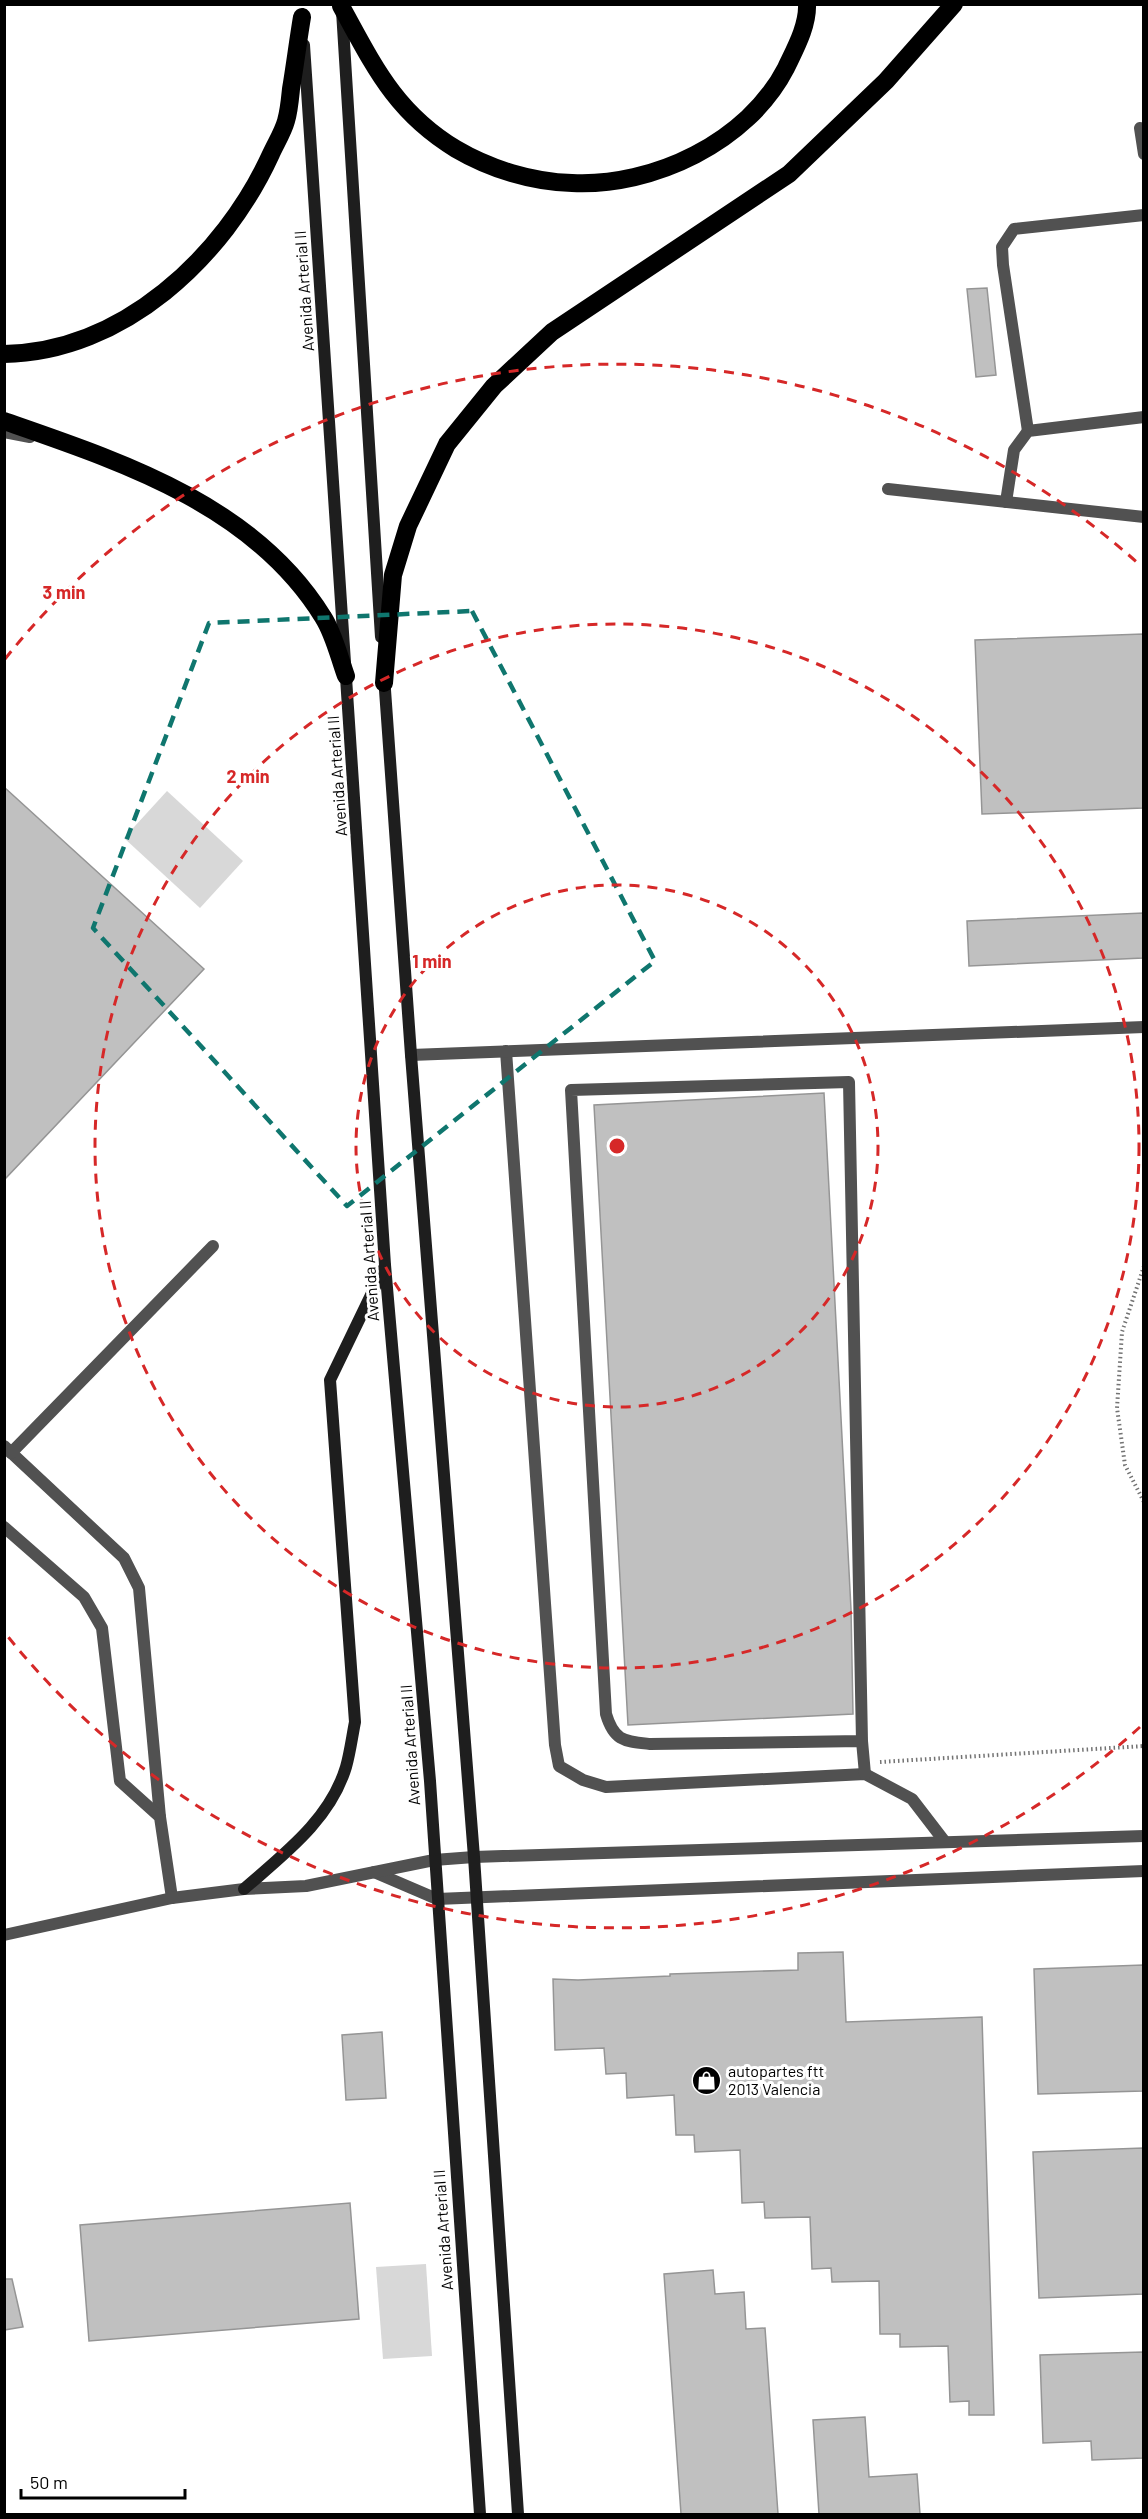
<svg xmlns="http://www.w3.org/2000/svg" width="1148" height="2519" font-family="Barlow,sans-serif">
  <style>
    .green { fill: #d8d8d8 }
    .building { fill: #c0c0c0; stroke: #959595; stroke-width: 1.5 }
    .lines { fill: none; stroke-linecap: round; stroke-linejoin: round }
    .path { stroke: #737373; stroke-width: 4; stroke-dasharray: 1.5 3; stroke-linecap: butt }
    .lane { stroke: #515151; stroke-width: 12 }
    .street { stroke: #515151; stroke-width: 12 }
    .secondary { stroke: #1e1e1e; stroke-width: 12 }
    .highway { stroke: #000; stroke-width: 18 }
    .marked { fill: none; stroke: #0f766e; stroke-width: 4.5; stroke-dasharray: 12 8; stroke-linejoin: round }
    .ring { fill: none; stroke: #d62828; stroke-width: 3; stroke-dasharray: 10 8 }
    .labels { text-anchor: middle; stroke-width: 6; stroke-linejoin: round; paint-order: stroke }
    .street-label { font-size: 16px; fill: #000; stroke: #fff }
    .poi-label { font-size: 16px; fill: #000; stroke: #fff; text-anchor: start }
    .centre { fill: #d62828; stroke: #fff; stroke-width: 3 }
    .ring-label { font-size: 18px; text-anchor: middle; font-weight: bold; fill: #d62828; stroke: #fff; stroke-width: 6; stroke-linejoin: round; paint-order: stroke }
  </style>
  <rect width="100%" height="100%" fill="#fff"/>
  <!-- green -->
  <g class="green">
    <polygon points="167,791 243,861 200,908 124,838"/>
    <polygon points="426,2264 432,2356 383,2359 376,2267"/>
  </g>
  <!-- building -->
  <g class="building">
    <polygon points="987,288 996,375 976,377 967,289"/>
    <polygon points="1143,634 1143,808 982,814 975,640"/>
    <polygon points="4,787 204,969 4,1180"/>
    <polygon points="1143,913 1143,958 969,966 967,921"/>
    <polygon points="824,1093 851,1609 853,1714 628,1725 594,1105"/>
    <polygon points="843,1952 846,2022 982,2017 994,2415 969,2415 969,2401 950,2402 948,2346 900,2347 900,2334 880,2334 879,2281 832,2282 831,2268 812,2269 810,2217 765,2218 764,2202 742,2203 740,2150 695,2152 694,2135 676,2135 674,2095 627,2098 626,2073 606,2074 604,2048 555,2050 553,1979 578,1980 670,1976 670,1974 798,1970 798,1953"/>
    <polygon points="1143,1965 1143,2091 1038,2094 1034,1969"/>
    <polygon points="382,2032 386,2098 346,2100 342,2035"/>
    <polygon points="1143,2148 1143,2294 1039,2298 1033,2152"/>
    <polygon points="350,2203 359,2319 89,2341 80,2225"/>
    <polygon points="713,2270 715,2294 744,2292 746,2329 765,2328 778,2514 681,2514 664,2274"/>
    <polygon points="4,2279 12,2279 23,2327 4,2330"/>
    <polygon points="1143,2352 1143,2458 1092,2460 1091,2441 1043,2443 1040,2355"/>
    <polygon points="865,2417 869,2477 917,2474 920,2514 819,2514 813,2420"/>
  </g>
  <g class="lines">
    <!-- path -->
    <g class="path">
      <polyline points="1144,1266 1122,1332 1117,1408 1125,1465 1144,1502"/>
      <polyline points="880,1762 1144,1746"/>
    </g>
    <!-- lane -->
    <g class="lane">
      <polyline points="1140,128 1144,154"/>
      <polyline points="1028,431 1003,265 1002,247 1014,229 1144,215"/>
      <polyline points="888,489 1144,517"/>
      <polyline points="1006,502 1014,450 1028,431 1144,417"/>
      <polyline points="506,1051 555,1745 559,1766 583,1780 606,1787 865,1774 912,1799 945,1842"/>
      <polyline points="4,1446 124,1558 139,1588 160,1817"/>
      <polyline points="11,1453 213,1246"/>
      <polyline points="4,1527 84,1597 102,1628 120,1781 160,1817 172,1898"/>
      <path d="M862,1741L650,1744C624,1741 614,1741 606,1714L571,1090L849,1082L862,1741L865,1774"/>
    </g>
    <!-- street -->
    <g class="street">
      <polyline points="4,432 30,437"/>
      <polyline points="411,1055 1144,1027"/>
      <polyline points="374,1872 437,1899 1144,1871"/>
      <polyline points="4,1935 172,1898 244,1889 306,1886 434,1860 474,1857 1144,1836"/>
    </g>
    <!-- secondary -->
    <g class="secondary">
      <polyline points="342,11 381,637"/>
      <polyline points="304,45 385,1265 430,1781 480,2514"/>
      <polyline points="384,676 411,1055 474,1857 518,2514"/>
      <path d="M244,1889C284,1854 330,1820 346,1767C350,1753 352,1737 355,1722L330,1380L385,1266"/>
    </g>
    <!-- highway -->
    <g class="highway">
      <path d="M341,6C374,66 395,112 456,149C490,169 532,182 572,183C653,187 748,142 786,68C795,49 808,26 807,4"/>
      <path d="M4,354C123,352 224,257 271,154C276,143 283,132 286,121C289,111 290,99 291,89C295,65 298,41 302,17"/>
      <path d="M4,421C122,462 254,505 323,617C334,634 339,657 346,676"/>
      <polyline points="384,683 393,575 408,526 447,444 494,386 552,332 789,174 886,81 954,4"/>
    </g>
  </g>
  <!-- marked area -->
  <path class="marked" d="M472,611L655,961L347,1206L93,928L209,623Z"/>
  <!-- distance rings -->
  <g class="ring">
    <circle cx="617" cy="1146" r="261"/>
    <circle cx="617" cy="1146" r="522"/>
    <path d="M1140 1727A782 782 0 0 1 5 1633M5 659A782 782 0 0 1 1140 565"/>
  </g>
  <!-- icons -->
  <defs>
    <symbol id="shop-disc" viewBox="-11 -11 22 22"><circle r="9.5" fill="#000" stroke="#fff"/><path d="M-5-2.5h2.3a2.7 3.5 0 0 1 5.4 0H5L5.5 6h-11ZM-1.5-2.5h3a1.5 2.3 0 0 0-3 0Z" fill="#fff"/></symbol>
  </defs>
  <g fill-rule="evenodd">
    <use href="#shop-disc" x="690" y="2064" width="33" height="33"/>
  </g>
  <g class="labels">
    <!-- street labels -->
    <g class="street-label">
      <text transform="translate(304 291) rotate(-94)" y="6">Avenida Arterial II</text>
      <text transform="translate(337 776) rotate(-94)" y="6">Avenida Arterial II</text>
      <text transform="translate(369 1261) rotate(-94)" y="6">Avenida Arterial II</text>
      <text transform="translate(410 1745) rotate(-94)" y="6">Avenida Arterial II</text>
      <text transform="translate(443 2230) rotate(-94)" y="6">Avenida Arterial II</text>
    </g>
    <!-- poi labels -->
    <g class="poi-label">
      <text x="728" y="2077">autopartes ftt<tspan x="728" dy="18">2013 Valencia</tspan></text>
    </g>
  </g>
  <circle cx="617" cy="1146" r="9" class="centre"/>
  <g class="ring-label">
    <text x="64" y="599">3 min</text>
    <text x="248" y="783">2 min</text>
    <text x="432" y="968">1 min</text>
  </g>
  <!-- border -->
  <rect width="1148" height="2519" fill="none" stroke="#000000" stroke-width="12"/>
  <!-- scale -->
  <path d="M21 2489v9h164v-9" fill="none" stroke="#000000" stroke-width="3"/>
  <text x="30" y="2489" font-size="18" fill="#000000" stroke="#ffffff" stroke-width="4.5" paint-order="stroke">50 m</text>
</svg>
